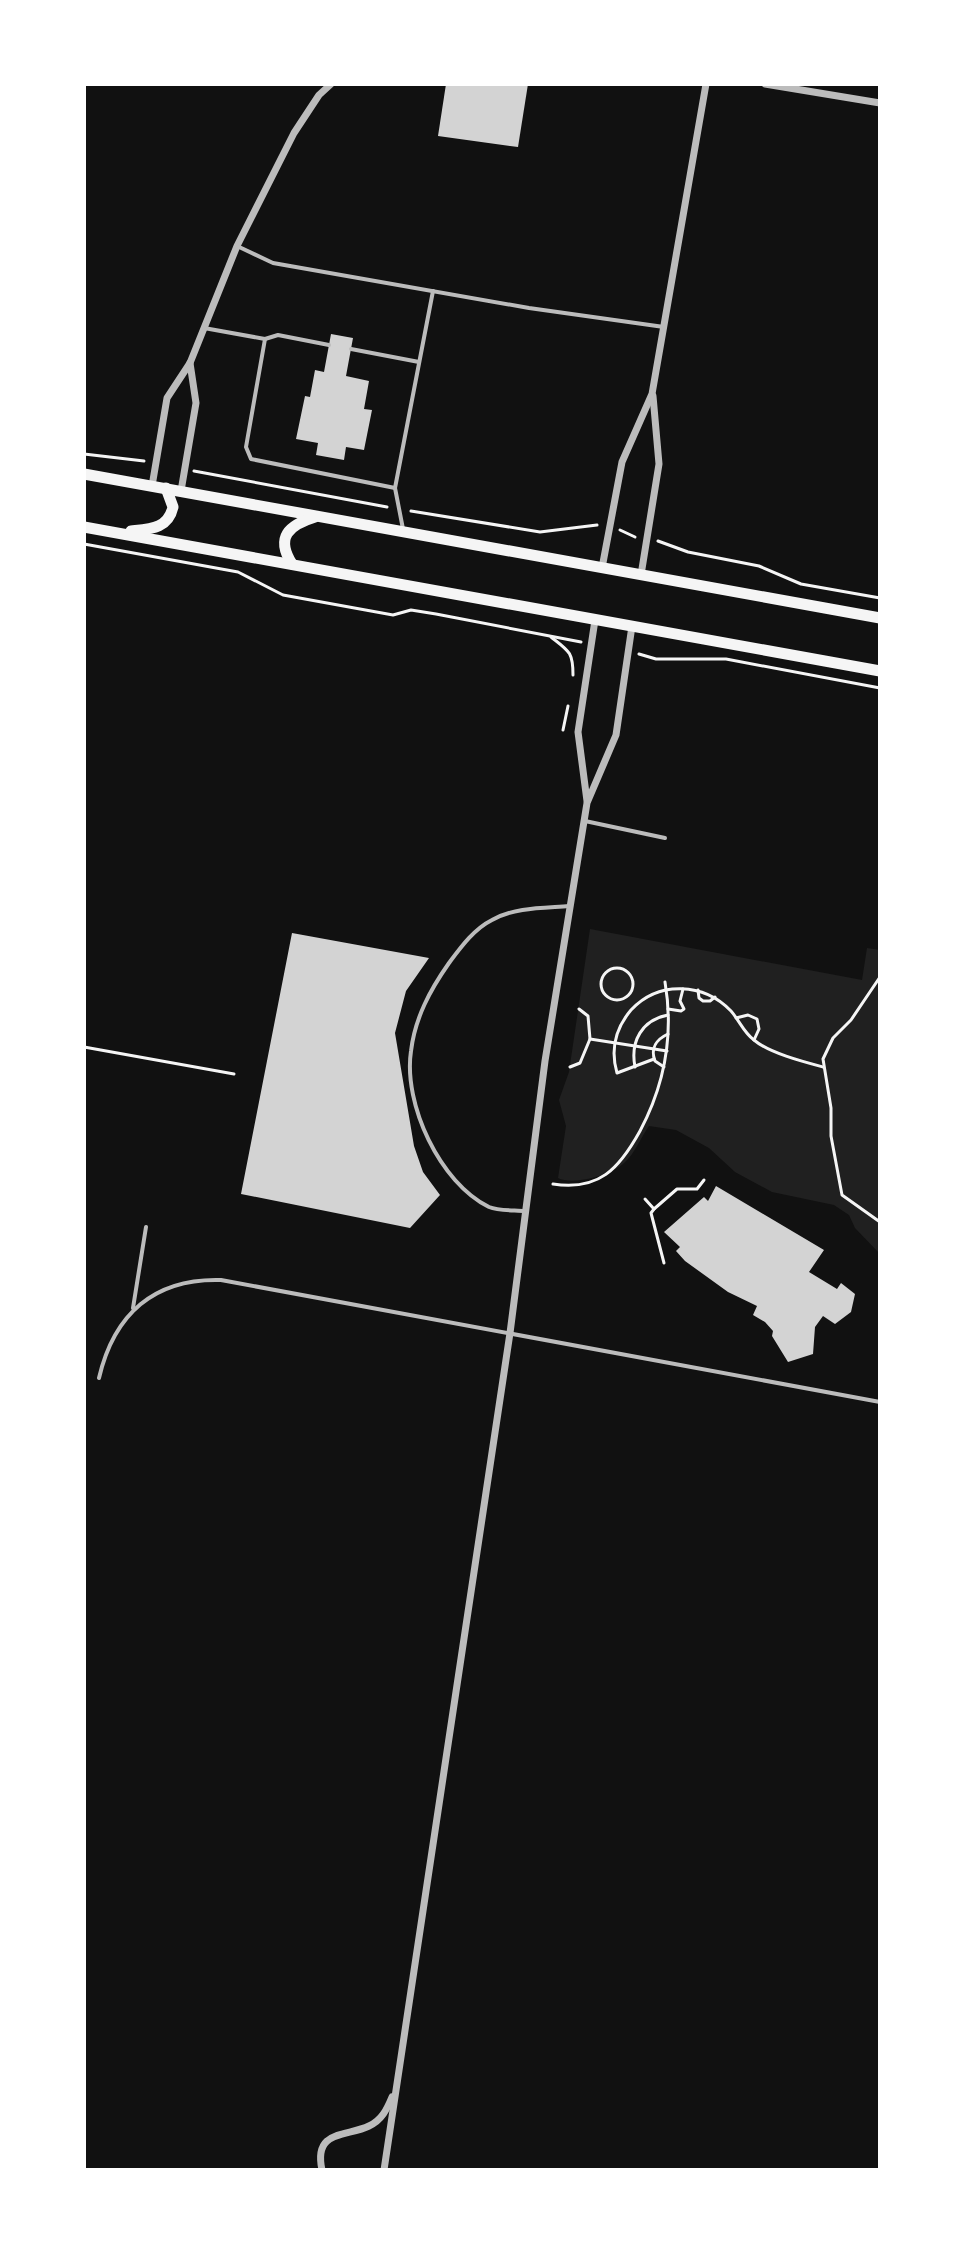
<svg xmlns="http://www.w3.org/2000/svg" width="964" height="2254" font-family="Roboto,sans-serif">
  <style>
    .green { fill: #202020 }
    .building { fill: #d3d3d3 }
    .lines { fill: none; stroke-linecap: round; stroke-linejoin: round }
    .path { stroke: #f5f5f5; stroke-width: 3 }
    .service { stroke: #bcbcbc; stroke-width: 4 }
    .minor { stroke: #bcbcbc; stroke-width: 7 }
    .secondary { stroke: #f5f5f5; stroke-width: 11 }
  </style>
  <rect width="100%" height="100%" fill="#111"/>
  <!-- green -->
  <path class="green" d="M590,929L862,980L867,948L880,950V1254L855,1228L849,1215L834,1205L772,1192L735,1172L709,1148L676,1130L649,1126C641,1137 634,1155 624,1163C611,1175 573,1186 558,1178L566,1126L559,1100L569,1072Z"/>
  <!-- building -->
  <g class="building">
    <polygon points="446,84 528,84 518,147 438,136"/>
    <polygon points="331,334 353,338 346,376 369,381 364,409 372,410 364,450 346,447 344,460 316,455 318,443 296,439 305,396 310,397 315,370 324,372"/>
    <polygon points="292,933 429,958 406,991 395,1033 414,1146 423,1172 440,1195 410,1228 241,1194"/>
    <polygon points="716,1186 824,1250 809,1272 837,1289 841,1283 855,1294 851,1312 835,1324 823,1316 815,1327 813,1354 788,1362 772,1336 773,1331 765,1322 753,1315 757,1306 728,1292 685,1261 676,1251 680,1247 664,1232 704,1197 708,1201"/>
  </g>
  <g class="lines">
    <!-- path -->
    <g class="path">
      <polyline points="84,454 144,461"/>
      <polyline points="194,471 387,507"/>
      <polyline points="411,511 540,532 597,525"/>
      <polyline points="620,530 635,537"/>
      <polyline points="658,541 688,552 759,566 801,584 880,598"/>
      <polyline points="84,544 238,572 283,595 393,615 411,610 436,614 581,642"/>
      <path d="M551,637C569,651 573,652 573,675"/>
      <polyline points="639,654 656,659 726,659 880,688"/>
      <polyline points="563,730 568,706"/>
      <circle cx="617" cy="984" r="16"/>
      <polyline points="880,977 851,1020 833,1038 823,1059 831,1108 831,1136 842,1195 880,1222"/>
      <polyline points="698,990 699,998 703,1001 710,1001 715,997"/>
      <polyline points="668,1009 681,1011 684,1009 680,1001 683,989"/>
      <polyline points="736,1018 748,1015 757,1019 759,1029 754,1040"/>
      <polyline points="590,1039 667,1051"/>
      <polyline points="84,1047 234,1074"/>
      <path d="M654,1059L617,1073C610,1049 615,1029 631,1010C659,980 704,983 731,1011C739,1020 744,1033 754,1040C769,1053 804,1062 823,1067"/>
      <polyline points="570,1067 580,1063 590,1039 588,1016 579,1009"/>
      <path d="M635,1067C630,1041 642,1020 668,1015"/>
      <path d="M664,1067L655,1061C650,1048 657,1039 668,1034"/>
      <path d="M553,1184C599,1191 619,1169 640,1131C665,1084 674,1035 665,982"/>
      <polyline points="645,1199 654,1209 677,1189 697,1189 704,1180"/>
      <polyline points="654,1209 651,1213 664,1263"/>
    </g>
    <!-- service -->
    <g class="service">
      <polyline points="237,246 273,263 529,308 664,327"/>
      <polyline points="204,328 265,339 246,447 251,459 395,488"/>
      <polyline points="265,339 278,335 329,345"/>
      <polyline points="351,349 419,362"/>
      <polyline points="403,529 395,488 433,291"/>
      <polyline points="585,821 665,838"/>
      <path d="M525,1211C514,1210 499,1211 489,1207C440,1183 403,1104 411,1051C415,1018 430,990 449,963C461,947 474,929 492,920C515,907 544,908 569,906"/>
      <polyline points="133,1308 146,1227"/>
      <path d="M99,1378C114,1314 154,1278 221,1280L880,1402"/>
    </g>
    <!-- minor -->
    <g class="minor">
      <polyline points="765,84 880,103"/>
      <polyline points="152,486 167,398 190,363 237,246 294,133 319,95 331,84"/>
      <polyline points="181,491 196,403 190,363"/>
      <polyline points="602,568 622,462 652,394 706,84"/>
      <polyline points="641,575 659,464 653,396"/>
      <polyline points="587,801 578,732 595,620"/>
      <path d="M322,2170C313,2129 347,2137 369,2126C382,2120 387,2109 392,2097"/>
      <polyline points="384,2170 510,1333 545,1061 587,803 616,735 632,626"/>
    </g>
    <!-- secondary -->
    <g class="secondary">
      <polyline points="84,474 880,618"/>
      <polyline points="84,527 880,671"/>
      <path d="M131,531C150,529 168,529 173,507L166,488"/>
      <path d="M292,564C275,537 289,525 315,517"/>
    </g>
  </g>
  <!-- border -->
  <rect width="964" height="2254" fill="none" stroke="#ffffff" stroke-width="172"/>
</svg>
